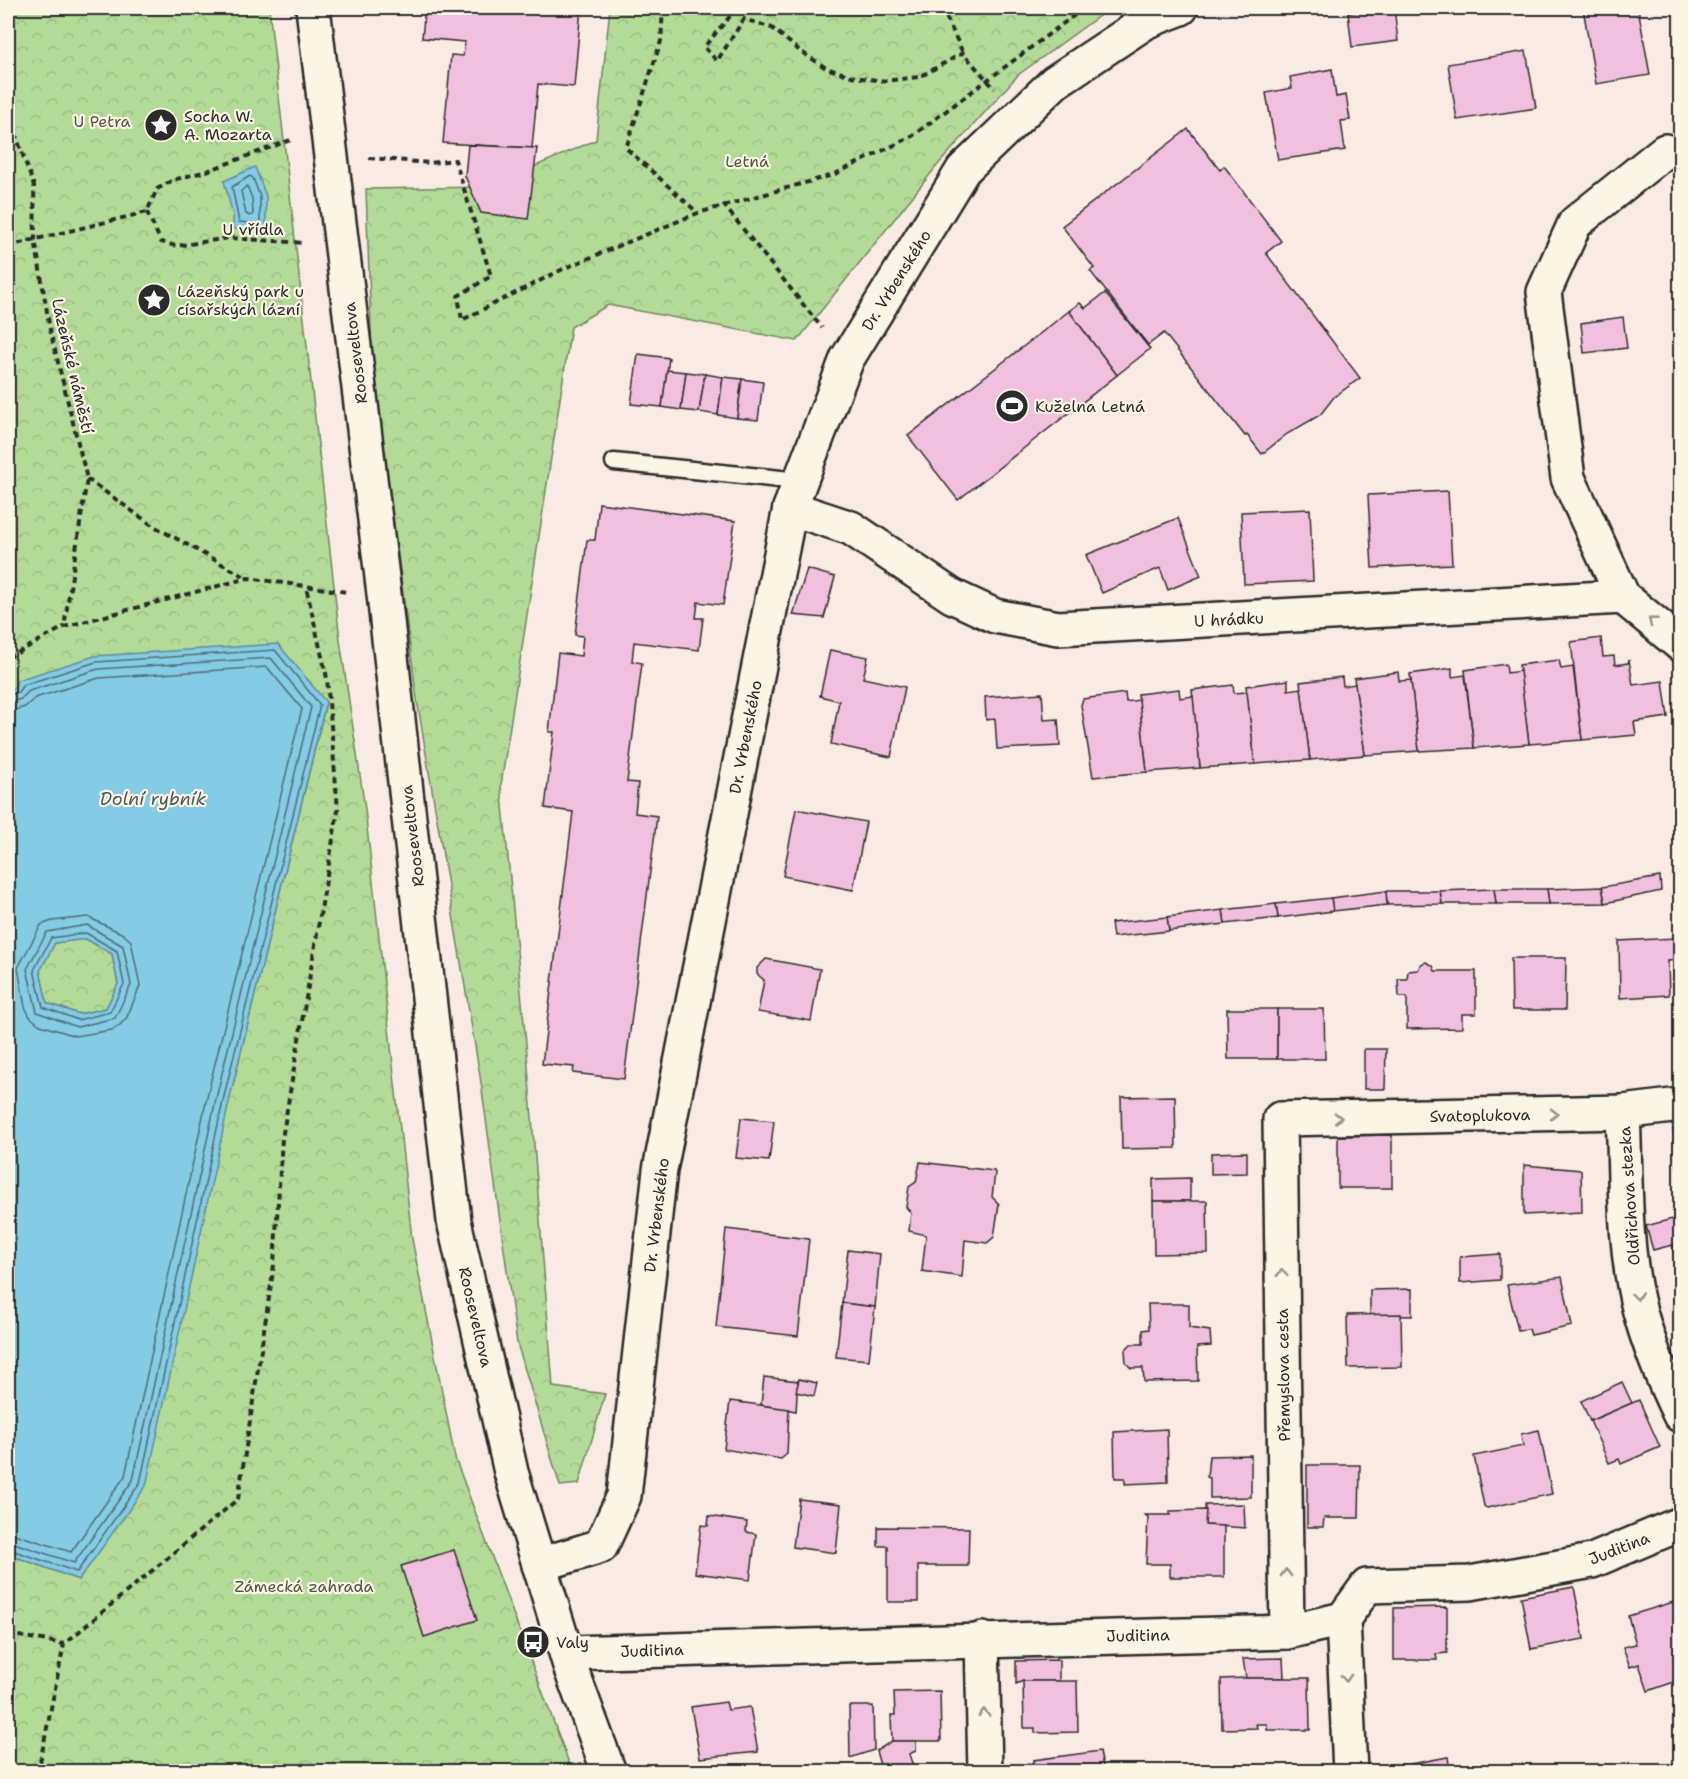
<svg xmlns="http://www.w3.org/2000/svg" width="1688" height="1779" font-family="'Shantell Sans',sans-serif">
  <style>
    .park { fill: url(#park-crowns); stroke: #6f8361; stroke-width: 1.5 }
    .water { fill: #84cbe5; stroke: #608b9b; stroke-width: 1.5; fill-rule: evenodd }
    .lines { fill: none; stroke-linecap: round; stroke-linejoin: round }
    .shore { stroke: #4f6b75; stroke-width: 1.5 }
    .building { fill: #f2c0df; stroke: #2b2b2b; stroke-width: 1.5 }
    .lane-casing { stroke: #2b2b2b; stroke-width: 21 }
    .street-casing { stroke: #2b2b2b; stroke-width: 38 }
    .path { stroke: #2b2b2b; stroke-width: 4; stroke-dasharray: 6 4.5; stroke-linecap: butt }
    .lane { stroke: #fcf5e5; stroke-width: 16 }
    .street { stroke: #fcf5e5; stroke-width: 33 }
    .oneway { stroke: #949088 }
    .labels { text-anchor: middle; stroke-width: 4.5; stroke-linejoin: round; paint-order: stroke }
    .poi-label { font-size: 16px; fill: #2b2b2b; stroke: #fcf5e5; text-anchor: start }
    .park-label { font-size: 16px; fill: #4d5746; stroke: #fcf5e5 }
    .street-label { font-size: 16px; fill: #2b2b2b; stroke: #fcf5e5 }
    .water-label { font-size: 18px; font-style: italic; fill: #465b63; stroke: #fcf5e5 }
  </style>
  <defs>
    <pattern id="park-crowns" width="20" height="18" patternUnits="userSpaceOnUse" patternTransform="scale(1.5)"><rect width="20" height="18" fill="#b3db97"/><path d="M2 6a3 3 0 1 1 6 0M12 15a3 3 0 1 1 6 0" fill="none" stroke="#9abc82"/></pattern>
  </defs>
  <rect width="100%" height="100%" fill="#faeae4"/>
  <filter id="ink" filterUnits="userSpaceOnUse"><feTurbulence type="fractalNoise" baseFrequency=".0167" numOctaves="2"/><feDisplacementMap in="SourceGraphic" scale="12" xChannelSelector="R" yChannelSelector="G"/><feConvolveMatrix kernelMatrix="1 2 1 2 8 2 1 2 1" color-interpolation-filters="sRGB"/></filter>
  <g filter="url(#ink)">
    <!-- park -->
    <g class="park">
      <polygon points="8,8 269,8 340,640 365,809 412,1239 455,1458 572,1771 8,1771 8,1554 79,1580 231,1093 326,703 15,687 8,691"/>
      <polygon points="610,8 1110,8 1018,75 936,167 797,341 608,305 571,327 501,785 527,1054 553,1387 605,1394 579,1484 560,1486 517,1343 480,1076 417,700 372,357 366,189 487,187 596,140"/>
      <polygon points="86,939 112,954 118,984 106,1008 79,1014 47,1003 40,971 55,943"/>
    </g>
    <!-- water -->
    <g class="water">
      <polygon points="255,167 266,196 266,230 233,229 233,216 224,181"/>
      <path d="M278,644L326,702L231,1093L146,1486L79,1580L8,1554V691L15,687L17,680L95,656ZM86,939L112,954L118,984L106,1008L79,1014L47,1003L40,971L55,943Z"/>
    </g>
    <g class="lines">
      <!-- shore -->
      <g class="shore">
        <polygon points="250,176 253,178 260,197 260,221 258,224 239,222 232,187"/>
        <polygon points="247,186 252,198 253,214 250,216 246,214 241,191"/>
        <polyline points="8,696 18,692 23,685 96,662 275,650 320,705 225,1092 140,1483 77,1572 8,1549"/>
        <polyline points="8,703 21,699 29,691 98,669 271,658 311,707 218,1090 133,1480 74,1563 8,1541"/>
        <polyline points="8,712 25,707 35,698 99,678 267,667 302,709 209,1088 125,1476 71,1552 8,1532"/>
        <polygon points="88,917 123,934 131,941 140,986 127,1017 120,1025 112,1030 76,1036 40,1025 30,1017 25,1007 18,968 41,925 52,921"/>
        <polygon points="87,925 123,946 131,985 115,1018 77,1027 37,1012 27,969 47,932"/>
        <polygon points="86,933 117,951 124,984 110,1012 78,1020 43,1007 34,970 51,938"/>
      </g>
    </g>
    <!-- building -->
    <g class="building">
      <polygon points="425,8 581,8 574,87 538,84 532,148 443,143 451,55 463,56 465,42 422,38"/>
      <polygon points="1394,8 1398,41 1352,47 1348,13"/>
      <polygon points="1583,8 1638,8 1650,75 1596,84"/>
      <polygon points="1526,51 1536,108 1457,120 1448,64"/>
      <polygon points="1332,69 1336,97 1346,95 1350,120 1341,121 1345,150 1278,160 1266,93 1292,88 1290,77"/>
      <polygon points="1188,129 1220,170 1224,166 1281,241 1266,253 1360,378 1334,397 1320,415 1287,434 1262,454 1247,435 1245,436 1164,333 1148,345 1090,271 1094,268 1062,226"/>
      <polygon points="468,145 537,148 528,219 481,213 465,176"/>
      <polygon points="1105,293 1150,349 1117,375 1069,311 1080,303 1085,308"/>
      <polygon points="1069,311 1117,375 958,500 908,436"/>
      <polygon points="1623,317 1627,348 1584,353 1581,323"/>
      <polygon points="638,354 669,358 662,407 631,404"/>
      <polygon points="667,370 686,372 681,410 662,407"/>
      <polygon points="686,372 705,374 699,412 681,410"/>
      <polygon points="705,374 723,377 718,415 699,412"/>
      <polygon points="723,377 742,379 737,418 718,415"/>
      <polygon points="742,379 763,382 758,420 737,418"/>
      <polygon points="1448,491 1452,564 1372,568 1368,495"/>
      <polygon points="599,503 735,521 723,605 698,602 696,618 703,618 699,650 634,642 632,661 642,663 627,782 638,783 635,813 657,816 624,1079 573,1073 574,1067 542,1064 573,812 545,808 554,732 549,732 558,653 581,656 583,636 575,635 587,540 595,540"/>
      <polygon points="1310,509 1313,581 1244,584 1241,512"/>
      <polygon points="1178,518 1201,576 1168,590 1160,568 1102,593 1086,555"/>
      <polygon points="807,569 835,577 824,618 793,615"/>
      <polygon points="1601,638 1603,657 1614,656 1615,665 1628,663 1629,660 1633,685 1663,681 1668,717 1634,722 1636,735 1582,740 1571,642"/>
      <polygon points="830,650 868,657 863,678 905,687 891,757 831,744 839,701 820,696"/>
      <polygon points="1559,660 1561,669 1573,667 1582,740 1529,744 1519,665"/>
      <polygon points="1506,664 1507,673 1520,671 1529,744 1474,748 1465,670"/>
      <polygon points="1452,668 1452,677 1465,675 1474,748 1419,751 1410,674"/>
      <polygon points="1398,672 1399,681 1411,680 1419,751 1365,755 1354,678"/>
      <polygon points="1342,677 1343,686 1355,684 1365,755 1310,760 1300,682"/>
      <polygon points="1288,680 1288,690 1301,688 1310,760 1255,764 1246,686"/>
      <polygon points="1233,685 1234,693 1247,692 1255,764 1200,768 1192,690"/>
      <polygon points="1179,689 1180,698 1193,696 1200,768 1147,772 1138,694"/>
      <polygon points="1042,693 1044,720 1058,719 1060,746 997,749 995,719 986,720 985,697"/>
      <polygon points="1125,693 1126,702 1139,700 1147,772 1093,777 1081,705 1083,699"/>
      <polygon points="796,809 866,822 853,890 783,876"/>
      <polygon points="1660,877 1661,891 1605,903 1602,887"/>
      <polygon points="1602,887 1605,903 1549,904 1547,889"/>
      <polygon points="1494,889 1547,889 1549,904 1496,904"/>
      <polygon points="1494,889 1496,904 1442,904 1440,891"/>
      <polygon points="1386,891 1440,891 1442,904 1387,905"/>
      <polygon points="1386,891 1387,905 1333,911 1331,898"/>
      <polygon points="1331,898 1333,911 1278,918 1276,904"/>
      <polygon points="1276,904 1278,918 1225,924 1223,910"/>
      <polygon points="1223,910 1225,924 1169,931 1167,917"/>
      <polygon points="1167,917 1169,931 1113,937 1111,923"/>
      <polygon points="1676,938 1677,960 1668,961 1669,995 1620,998 1619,941"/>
      <polygon points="1511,958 1566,958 1565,1010 1512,1010"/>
      <polygon points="766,959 820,969 811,1021 758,1012 764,980 757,974 757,968"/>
      <polygon points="1426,962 1433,966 1435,971 1476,971 1476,1014 1462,1014 1462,1028 1407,1029 1407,997 1399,997 1398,979 1407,979 1408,971 1418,970 1421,964"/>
      <polygon points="1227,1009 1277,1009 1277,1059 1228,1059"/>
      <polygon points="1277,1009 1324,1009 1325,1059 1277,1059"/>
      <polygon points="1364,1049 1386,1049 1385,1089 1364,1089"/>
      <polygon points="1175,1096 1176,1148 1122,1149 1121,1097"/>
      <polygon points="741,1118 774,1121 769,1161 736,1158"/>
      <polygon points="1680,1128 1680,1180 1679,1180 1673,1129"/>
      <polygon points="1392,1135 1392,1188 1338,1188 1338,1136"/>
      <polygon points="1247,1152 1247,1173 1211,1174 1211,1153"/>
      <polygon points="920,1162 994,1171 995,1173 992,1197 999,1204 994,1237 987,1243 965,1240 962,1277 922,1271 926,1235 909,1231 911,1213 906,1207 909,1187 916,1182"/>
      <polygon points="1524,1165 1581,1170 1582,1212 1524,1215"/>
      <polygon points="1190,1178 1190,1201 1153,1201 1153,1179"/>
      <polygon points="1153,1201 1207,1201 1208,1253 1154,1254"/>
      <polygon points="1680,1217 1680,1243 1653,1250 1646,1226"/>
      <polygon points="726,1229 809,1239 798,1336 716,1327"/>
      <polygon points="1680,1243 1680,1275 1679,1275 1672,1246"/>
      <polygon points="848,1250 880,1254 875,1307 842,1303"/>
      <polygon points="1500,1254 1500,1280 1460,1283 1460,1257"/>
      <polygon points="1562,1277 1572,1326 1531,1335 1529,1329 1518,1330 1507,1285"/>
      <polygon points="1412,1289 1412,1316 1370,1315 1370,1290"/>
      <polygon points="842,1303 875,1307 869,1360 836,1357"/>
      <polygon points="1148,1304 1189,1304 1189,1328 1210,1331 1211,1346 1197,1347 1198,1381 1144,1382 1143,1368 1131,1368 1126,1363 1125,1350 1131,1344 1143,1344 1143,1330 1149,1329"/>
      <polygon points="1401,1314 1402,1367 1348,1368 1347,1315"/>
      <polygon points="764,1377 798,1381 796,1411 761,1405"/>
      <polygon points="799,1379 817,1383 814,1396 796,1392"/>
      <polygon points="1622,1382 1632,1403 1590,1421 1581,1401"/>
      <polygon points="1639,1400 1660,1447 1621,1464 1619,1459 1609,1463 1590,1421"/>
      <polygon points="730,1401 789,1409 787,1454 781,1459 724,1449"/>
      <polygon points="1167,1429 1168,1482 1125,1484 1125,1478 1115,1478 1114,1432"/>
      <polygon points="1539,1430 1552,1494 1487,1508 1484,1506 1474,1456 1523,1446 1521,1434"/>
      <polygon points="1251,1455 1251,1497 1210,1498 1210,1478 1207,1477 1209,1456"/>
      <polygon points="1307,1465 1360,1465 1359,1518 1324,1518 1323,1527 1307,1527"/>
      <polygon points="799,1499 841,1504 836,1553 793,1547"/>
      <polygon points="1244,1504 1245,1528 1205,1525 1205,1505"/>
      <polygon points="1206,1510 1205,1525 1224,1526 1224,1577 1170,1577 1170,1564 1146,1564 1148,1517 1145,1515 1170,1515 1170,1511"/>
      <polygon points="709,1516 747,1522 746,1532 756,1534 750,1580 695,1573 701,1525 708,1526"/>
      <polygon points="878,1527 969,1528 968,1566 918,1566 918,1602 888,1602 888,1546 878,1546"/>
      <polygon points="454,1550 477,1620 424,1637 401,1566"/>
      <polygon points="1574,1587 1584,1639 1531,1649 1521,1597"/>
      <polygon points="1680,1600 1680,1680 1648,1691 1639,1664 1630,1667 1623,1647 1636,1644 1628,1616"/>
      <polygon points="1447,1607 1447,1653 1436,1654 1437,1660 1394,1660 1394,1608"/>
      <polygon points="1283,1658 1284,1678 1246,1678 1243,1659"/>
      <polygon points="1059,1660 1059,1681 1023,1681 1016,1684 1016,1661"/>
      <polygon points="1246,1678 1309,1678 1310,1730 1267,1730 1267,1724 1256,1724 1257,1728 1222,1729 1221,1679"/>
      <polygon points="1023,1681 1077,1681 1078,1732 1035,1733 1035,1728 1024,1728"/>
      <polygon points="940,1691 941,1741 892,1741 891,1715 895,1715 894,1692"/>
      <polygon points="726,1702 728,1710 750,1707 758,1752 700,1758 691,1707"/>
      <polygon points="849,1706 873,1706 874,1750 850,1758"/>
      <polygon points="892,1741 916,1741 916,1751 909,1754 915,1772 882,1772 876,1751"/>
      <polygon points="1100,1751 1104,1772 1034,1772 1033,1760"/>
      <polygon points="1448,1757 1450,1772 1395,1772 1394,1767"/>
      <polygon points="1680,1761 1680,1772 1677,1772 1674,1763"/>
    </g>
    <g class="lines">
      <defs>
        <polyline id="lane" points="614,462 800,481"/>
        <g id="street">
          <polyline points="313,8 384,594 454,1221 511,1472 571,1669 609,1772"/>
          <polyline points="790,508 851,528 952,596 995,616 1058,628 1623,597 1680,644"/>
          <polyline points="1623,597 1568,478 1544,292 1575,223 1665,151"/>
          <path d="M1623,1112C1626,1177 1623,1246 1639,1308C1649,1346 1663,1380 1680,1415"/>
          <polyline points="539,1565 601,1546 624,1496 660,1170 790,508 847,359 963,170 1055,82 1147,21 1181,8"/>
          <polyline points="1343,1619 1350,1772"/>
          <polyline points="1287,1632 1280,1119 1623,1112 1680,1105"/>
          <polyline points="982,1639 985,1772"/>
          <polyline points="568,1653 1287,1632 1343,1619 1367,1586 1470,1583 1592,1561 1680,1524"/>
        </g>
      </defs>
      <!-- lane casing -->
      <use href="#lane" class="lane-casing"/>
      <!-- street casing -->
      <use href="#street" class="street-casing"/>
      <!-- path -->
      <g class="path">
        <polyline points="663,8 661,41 626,148 698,213"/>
        <polyline points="737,8 704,47 717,61 744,19 772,28 800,51 826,68 855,77 884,81 919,77 963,53 995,89"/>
        <polyline points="942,8 963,53"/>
        <polyline points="8,113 34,186 35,239 50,330 87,479 64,627"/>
        <polyline points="369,158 430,163 455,160 491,276 458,296 462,320 563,269 698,213 833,175 911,137 1084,8"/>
        <polyline points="723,204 822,328"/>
        <polyline points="147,212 161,242 176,246 229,238 305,243"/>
        <polyline points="8,246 147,212 157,189 173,180 207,171 293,139"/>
        <polyline points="87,479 152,525 247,578"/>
        <polyline points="8,658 64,627 248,578 347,592"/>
        <polyline points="8,1634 64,1644"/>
        <polyline points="38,1772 64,1644 238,1499 274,1265 282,1139 338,810 327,678 306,587"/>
      </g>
      <!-- lane -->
      <use href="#lane" class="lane"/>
      <!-- street -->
      <use href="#street" class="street"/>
    </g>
    <!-- one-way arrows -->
    <defs><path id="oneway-chevron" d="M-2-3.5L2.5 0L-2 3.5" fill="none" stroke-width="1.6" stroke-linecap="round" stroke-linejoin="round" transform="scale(1.5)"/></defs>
    <g class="oneway">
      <use href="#oneway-chevron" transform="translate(1652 621) rotate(-141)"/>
      <use href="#oneway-chevron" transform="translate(1554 1114) rotate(-1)"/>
      <use href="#oneway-chevron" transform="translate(1338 1118) rotate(-1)"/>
      <use href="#oneway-chevron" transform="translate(1282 1273) rotate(-91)"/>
      <use href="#oneway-chevron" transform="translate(1637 1296) rotate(82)"/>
      <use href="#oneway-chevron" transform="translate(1286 1573) rotate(-91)"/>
      <use href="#oneway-chevron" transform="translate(1346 1678) rotate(87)"/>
      <use href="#oneway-chevron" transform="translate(984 1713) rotate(-91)"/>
    </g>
  </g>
  <!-- icons -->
  <defs>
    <symbol id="sight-disc" viewBox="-11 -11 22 22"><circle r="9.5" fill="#2b2b2b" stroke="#fcf5e5"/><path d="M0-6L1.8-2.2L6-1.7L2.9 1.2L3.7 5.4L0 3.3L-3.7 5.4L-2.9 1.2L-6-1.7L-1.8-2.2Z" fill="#fff"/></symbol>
    <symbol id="stadium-disc" viewBox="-11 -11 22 22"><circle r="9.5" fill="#2b2b2b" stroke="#fcf5e5"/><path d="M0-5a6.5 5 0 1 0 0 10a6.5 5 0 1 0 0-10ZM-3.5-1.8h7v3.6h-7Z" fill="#fff"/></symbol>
    <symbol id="bus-disc" viewBox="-11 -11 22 22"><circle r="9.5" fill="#2b2b2b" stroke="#fcf5e5"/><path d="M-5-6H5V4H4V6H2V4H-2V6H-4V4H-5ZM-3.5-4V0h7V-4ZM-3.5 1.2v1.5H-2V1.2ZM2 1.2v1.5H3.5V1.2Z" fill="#fff"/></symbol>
  </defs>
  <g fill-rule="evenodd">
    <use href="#sight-disc" x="142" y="106" width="38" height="38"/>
    <use href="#sight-disc" x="135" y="281" width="38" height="38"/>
    <use href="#stadium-disc" x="993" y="387" width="38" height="38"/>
    <use href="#bus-disc" x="514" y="1623" width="38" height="38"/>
  </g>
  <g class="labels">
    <!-- poi labels -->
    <g class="poi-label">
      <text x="184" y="122">Socha W.<tspan x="184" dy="18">A. Mozarta</tspan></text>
      <text x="177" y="297">Lázeňský park u<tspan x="177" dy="18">císařských lázní</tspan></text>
      <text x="1035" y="412">Kuželna Letná</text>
      <text x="556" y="1648">Valy</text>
    </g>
    <!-- park labels -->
    <g class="park-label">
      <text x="102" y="127">U Petra</text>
      <text x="747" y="167">Letná</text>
      <text x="304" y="1592">Zámecká zahrada</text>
    </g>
    <!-- street labels -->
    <g class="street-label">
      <text x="253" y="235">U vřídla</text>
      <text transform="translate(896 280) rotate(-58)" y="6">Dr. Vrbenského</text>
      <text transform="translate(355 353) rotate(-97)" y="6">Rooseveltova</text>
      <text transform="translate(73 366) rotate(77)" y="6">Lázeňské náměstí</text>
      <text transform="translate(1229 619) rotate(-3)" y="6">U hrádku</text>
      <text transform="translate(745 737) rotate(-79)" y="6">Dr. Vrbenského</text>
      <text transform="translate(412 836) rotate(-97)" y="6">Rooseveltova</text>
      <text transform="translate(1480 1115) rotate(-1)" y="6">Svatoplukova</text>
      <text transform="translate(1629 1196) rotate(-94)" y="6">Oldřichova stezka</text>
      <text transform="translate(656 1215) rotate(-83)" y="6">Dr. Vrbenského</text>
      <text transform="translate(476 1317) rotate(77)" y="6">Rooseveltova</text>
      <text transform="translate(1283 1375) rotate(-91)" y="6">Přemyslova cesta</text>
      <text transform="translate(1619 1548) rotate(-21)" y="6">Juditina</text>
      <text transform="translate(1138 1635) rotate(-1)" y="6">Juditina</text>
      <text transform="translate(652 1650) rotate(-2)" y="6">Juditina</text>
    </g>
    <!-- water labels -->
    <g class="water-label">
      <text x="153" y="805">Dolní rybník</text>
    </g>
  </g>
  <!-- margin -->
  <rect width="1688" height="1779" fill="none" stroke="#fcf5e5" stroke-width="30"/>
  <rect x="15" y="15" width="1658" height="1749" fill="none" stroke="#2b2b2b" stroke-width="2" filter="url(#ink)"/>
</svg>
